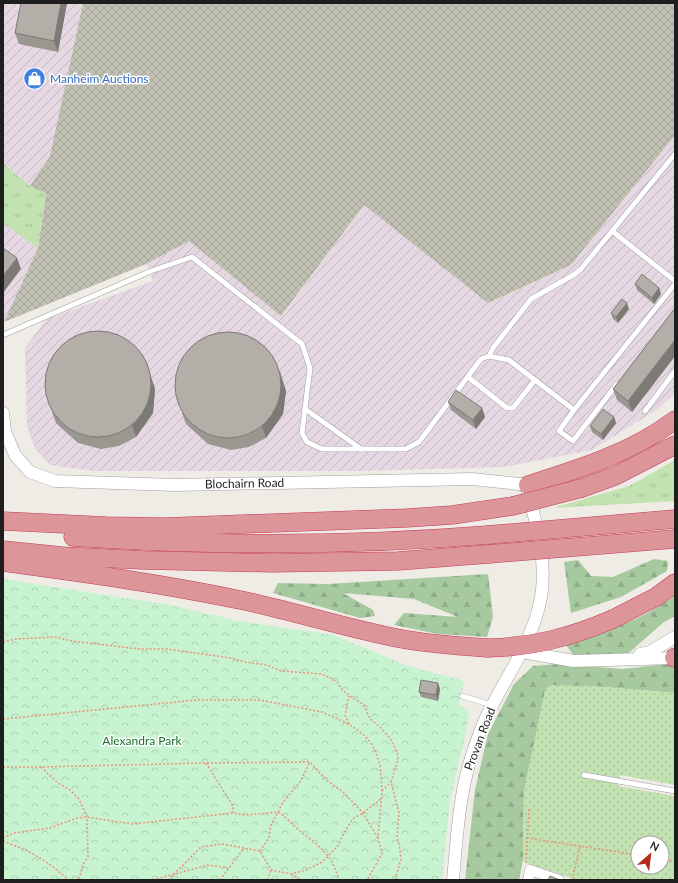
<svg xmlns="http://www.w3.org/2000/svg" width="678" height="883" font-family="Lato,sans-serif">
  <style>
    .industrial { fill: url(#industrial-furrows) }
    .construction { fill: url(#construction-cross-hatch) }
    .grass { fill: url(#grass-tufts) }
    .forest { fill: url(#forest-firs) }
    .park { fill: url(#park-crowns) }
    .garden { fill: url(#garden-dots); fill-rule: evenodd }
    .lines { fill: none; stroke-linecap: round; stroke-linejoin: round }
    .service-casing { stroke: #9f9f9f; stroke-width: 6 }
    .minor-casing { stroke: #9f9f9f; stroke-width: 11 }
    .tertiary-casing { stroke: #9f9f9f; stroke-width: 13 }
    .motorway-casing { stroke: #c63858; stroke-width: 19 }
    .path { stroke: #ea937a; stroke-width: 1.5; stroke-dasharray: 2 2; stroke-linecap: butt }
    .service { stroke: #fff; stroke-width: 5 }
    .minor { stroke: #fff; stroke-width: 10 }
    .tertiary { stroke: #fff; stroke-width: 12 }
    .motorway { stroke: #dc969a; stroke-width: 18 }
    .motorway-bridge-casing { stroke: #c63858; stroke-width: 19; stroke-linecap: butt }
    .motorway-bridge { stroke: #dc969a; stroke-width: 18 }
    .wall { fill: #9a9690 }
    .shaded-wall { fill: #7d7a76 }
    .building { fill: #b3aea8; stroke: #7d7a76 }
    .labels { text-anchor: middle; stroke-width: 3; stroke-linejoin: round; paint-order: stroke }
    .shop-label { font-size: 12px; fill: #366cbe; stroke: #fff; text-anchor: start }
    .street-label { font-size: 12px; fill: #1e1e1e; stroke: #fff }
    .park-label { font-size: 12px; fill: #18702a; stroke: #fff }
  </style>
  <defs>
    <pattern id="industrial-furrows" width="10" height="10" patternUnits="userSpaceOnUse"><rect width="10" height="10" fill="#e6d8e2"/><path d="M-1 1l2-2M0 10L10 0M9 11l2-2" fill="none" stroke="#c5b9c1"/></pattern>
    <pattern id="construction-cross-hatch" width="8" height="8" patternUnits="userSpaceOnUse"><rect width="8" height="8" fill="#c0c1b2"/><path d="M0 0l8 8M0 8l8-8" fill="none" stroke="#a5a599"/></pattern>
    <pattern id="grass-tufts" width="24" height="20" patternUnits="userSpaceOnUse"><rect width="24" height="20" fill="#c3e2b1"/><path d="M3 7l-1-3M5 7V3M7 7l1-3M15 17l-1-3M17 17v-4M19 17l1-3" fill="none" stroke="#a7c198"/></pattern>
    <pattern id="forest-firs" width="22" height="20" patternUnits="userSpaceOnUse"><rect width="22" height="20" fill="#a6c99f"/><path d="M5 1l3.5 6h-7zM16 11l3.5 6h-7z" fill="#8eac88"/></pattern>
    <pattern id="park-crowns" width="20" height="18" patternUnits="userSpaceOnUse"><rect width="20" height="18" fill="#c7f3d0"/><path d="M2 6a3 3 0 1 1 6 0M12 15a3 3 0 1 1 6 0" fill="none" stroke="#aad0b2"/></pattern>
    <pattern id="garden-dots" width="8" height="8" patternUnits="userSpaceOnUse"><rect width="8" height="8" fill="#c3e2b1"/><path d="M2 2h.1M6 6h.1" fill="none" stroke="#a7c198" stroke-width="1.8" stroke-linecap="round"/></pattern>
  </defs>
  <rect width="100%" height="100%" fill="#eeece5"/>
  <!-- industrial -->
  <g class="industrial">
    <polygon points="3,3 83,3 50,156 30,186 3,163"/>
    <polygon points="675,135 675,394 658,409 592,450 504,467 363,471 93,471 50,465 35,449 27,427 25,347 47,319 153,281 146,264 189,241 282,316 364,205 489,303 571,265"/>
    <polygon points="3,223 38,248 4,322 3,321"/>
  </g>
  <!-- construction -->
  <polygon class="construction" points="83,3 675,3 675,135 571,265 488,303 364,205 281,316 189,241 146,264 4,322 38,248 46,194 30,186 50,156"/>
  <!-- grass -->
  <g class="grass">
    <polygon points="3,163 30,186 46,194 38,248 3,223"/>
    <polygon points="675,460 675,501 553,508 629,486"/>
  </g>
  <!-- forest -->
  <g class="forest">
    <polygon points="654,559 668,561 667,571 621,597 571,613 564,562 578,560 591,576 613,577"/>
    <polygon points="488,574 493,617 487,637 438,634 394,625 404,613 458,617 414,599 343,593 373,610 375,616 360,618 273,593 278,583 328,584"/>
    <path d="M675,595V616L664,622L624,657L574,656L566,645C604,632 644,620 675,595Z"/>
    <polygon points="675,663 675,693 592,686 524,790 523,860 519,880 465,880 475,790 488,734 514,684 533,666 557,664 623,669"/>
  </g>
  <!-- park -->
  <polygon class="park" points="3,579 170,605 238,621 333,635 408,666 464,681 459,704 469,713 464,742 450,799 442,880 3,880"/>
  <!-- garden -->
  <path class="garden" d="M550,685L592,686L675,693V785L620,775L618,786L675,796V880H577L526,863L523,860L524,790L545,690ZM638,843H662V867H638Z"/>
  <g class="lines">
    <defs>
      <g id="service">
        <polyline points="612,231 675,281"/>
        <polyline points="3,335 151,271 192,257 302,344 310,368 302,433 307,442 322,449 406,449 419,442 481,359 489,356 509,360 574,410 675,284"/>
        <polyline points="489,356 493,348 531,299 575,274 581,269 675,154"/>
        <polyline points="468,377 507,408 513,408 535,380"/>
        <polyline points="305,409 361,449"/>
        <polyline points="574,410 559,431 573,441 617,384"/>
        <polyline points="645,411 675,371"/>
        <polyline points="462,696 492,705"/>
        <polyline points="584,775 675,791"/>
      </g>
      <polyline id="minor" points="528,880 530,870 559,880"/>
      <g id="tertiary">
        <path id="s1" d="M3,413L5,431L15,455L30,472L55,481L175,485L472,479L528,485V492C537,526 547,562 541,597C534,637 511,669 493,704C485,718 479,733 474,749C459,791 457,836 453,880"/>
        <polyline points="522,652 574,661 674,658 675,656"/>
        <polyline points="640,654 650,652 675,637"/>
      </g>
      <g id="motorway">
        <path d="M528,485C579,469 631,453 675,420"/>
        <polyline points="582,488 615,476 675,445"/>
        <polyline points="3,521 106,526 164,527 407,518 452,515 513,506"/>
        <path d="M73,537C211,546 350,546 487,535"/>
        <polyline points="3,550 62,556 142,560 272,563 398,561 489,554"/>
        <path d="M3,562C84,573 165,584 245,601C296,612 346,628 397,638C427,644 457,646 487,648"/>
        <polyline points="613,619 656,597 675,583"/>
        <polyline points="674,658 675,657"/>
      </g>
    </defs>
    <!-- service casing -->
    <use href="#service" class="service-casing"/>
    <!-- minor casing -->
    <use href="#minor" class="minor-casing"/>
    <!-- tertiary casing -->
    <use href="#tertiary" class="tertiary-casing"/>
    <!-- motorway casing -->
    <use href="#motorway" class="motorway-casing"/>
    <!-- path -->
    <g class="path">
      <polyline points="3,642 16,639 55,637 72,641 139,649 167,649 231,658 245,662 267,665 281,671 321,674 331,678 337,682 343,691 364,705 370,719 381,728 390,738 397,752 398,760 391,782 399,813 397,837 399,842 401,859 395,880"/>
      <polyline points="3,719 197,700 260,700 322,712 349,724 364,735 371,743 376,753 380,765 382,791 378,838 382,854 367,880"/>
      <polyline points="349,724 345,715 349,696"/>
      <polyline points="206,763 233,806 233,813"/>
      <polyline points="3,767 41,767 206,763 310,762 326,780 343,792 363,813 378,838"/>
      <polyline points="41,767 58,783 70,790 79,799 87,817 88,857 83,864 80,876 78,880"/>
      <polyline points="382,791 391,782"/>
      <path d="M3,838L14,833L50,828L77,818L87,817L132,824L233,813L246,815L278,812C286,817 292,824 299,830C320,848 331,852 339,880"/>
      <polyline points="527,838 638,855"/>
      <polyline points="3,841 28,851 48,863 69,880"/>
      <polyline points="260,851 269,838 271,825 278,812 283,802 300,782 310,762"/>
      <polyline points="662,859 675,861"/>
      <polyline points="526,863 529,809"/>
      <polyline points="291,874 301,880"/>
      <polyline points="153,880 208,865 228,868"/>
      <polyline points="168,880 201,847 222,844 260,851 271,870 291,874 306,870 322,862 337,847 348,826 354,818 363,813 382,798"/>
      <polyline points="220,880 244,848"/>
      <polyline points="267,880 271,870"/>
      <polyline points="572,880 580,847"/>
    </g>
    <!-- service -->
    <use href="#service" class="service"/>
    <!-- minor -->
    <use href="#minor" class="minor"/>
    <!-- tertiary -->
    <use href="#tertiary" class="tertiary"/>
    <!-- motorway -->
    <use href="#motorway" class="motorway"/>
    <defs>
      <g id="motorway-bridge">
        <polyline points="513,506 582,488"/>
        <polyline points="487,535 675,519"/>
        <polyline points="489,554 675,539"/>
        <path d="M487,648C533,647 571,637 613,619"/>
      </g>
    </defs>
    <!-- motorway-bridge casing -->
    <use href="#motorway-bridge" class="motorway-bridge-casing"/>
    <!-- motorway-bridge -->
    <use href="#motorway-bridge" class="motorway-bridge"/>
  </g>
  <!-- wall -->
  <g class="wall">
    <polygon points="67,3 58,52 19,44 15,33"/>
    <polygon points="635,284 659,288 661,294 654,304 637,290"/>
    <polygon points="675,308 675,356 632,412 617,400 613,389"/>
    <polygon points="629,309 618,323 613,319 611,313"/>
    <polygon points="145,359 155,389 153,413 136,437 119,446 101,449 78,443 56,423 52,412"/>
    <polygon points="280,371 286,391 283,414 266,438 249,447 231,450 208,444 186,424 182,413"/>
    <polygon points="448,402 482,408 485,417 476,429 451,410"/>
    <polygon points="614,417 616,423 603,440 592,432 590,426"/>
    <polygon points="438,683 440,689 438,701 421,697 419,692"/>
  </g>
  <!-- shaded-wall -->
  <g class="shaded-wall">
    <polygon points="61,3 67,3 58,52 54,41"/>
    <polygon points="17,258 21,269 3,293 3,276"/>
    <polygon points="659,288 661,294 654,304 652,298"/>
    <polygon points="627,303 629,309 618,323 616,317"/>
    <polygon points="675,340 675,356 632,412 628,401"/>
    <polygon points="145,359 155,389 153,413 136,437 132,425"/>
    <polygon points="275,360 286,391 283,414 266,438 262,427"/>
    <polygon points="482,408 485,417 476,429 473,420"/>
    <polygon points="614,417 616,423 603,440 601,434"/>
    <polygon points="438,683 440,689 438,701 436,695"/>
  </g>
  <!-- building -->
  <g class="building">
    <polygon points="21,3 61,3 54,41 15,33"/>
    <polygon points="3,248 17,258 3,276"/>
    <polygon points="642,274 659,288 652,298 635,284"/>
    <polygon points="622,299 627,303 616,317 611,313"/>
    <polygon points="675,308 675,340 628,401 613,389"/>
    <circle cx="98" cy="384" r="53"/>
    <circle cx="228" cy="385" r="53"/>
    <polygon points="456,390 482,408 473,420 448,402"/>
    <polygon points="603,409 614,417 601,434 590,426"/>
    <polygon points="421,680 438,683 436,695 419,692"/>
    <polygon points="550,876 560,880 548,880"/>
  </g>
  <!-- icons -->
  <defs>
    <symbol id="shop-disc" viewBox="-11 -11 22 22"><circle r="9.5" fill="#3f7fe0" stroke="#fff"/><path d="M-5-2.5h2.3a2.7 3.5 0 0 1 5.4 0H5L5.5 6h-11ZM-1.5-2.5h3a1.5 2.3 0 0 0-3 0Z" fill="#fff"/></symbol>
  </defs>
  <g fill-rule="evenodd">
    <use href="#shop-disc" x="22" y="66" width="25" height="25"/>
  </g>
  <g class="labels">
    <!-- shop labels -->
    <g class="shop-label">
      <text x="50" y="83">Manheim Auctions</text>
    </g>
    <!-- street labels -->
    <g class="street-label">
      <text dy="4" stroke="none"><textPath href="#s1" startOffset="283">Blochairn Road</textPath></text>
      <text transform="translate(480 739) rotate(-69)" y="4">Provan Road</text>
    </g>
    <!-- park labels -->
    <g class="park-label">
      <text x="142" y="745">Alexandra Park</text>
    </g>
  </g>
  <!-- border -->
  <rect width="678" height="883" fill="none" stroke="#1e1e1e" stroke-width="8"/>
  <!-- north arrow -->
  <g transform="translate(650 855) rotate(28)"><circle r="19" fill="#ffffff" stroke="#a5a5a5"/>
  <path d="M0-3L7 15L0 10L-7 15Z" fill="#b52a17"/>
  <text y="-6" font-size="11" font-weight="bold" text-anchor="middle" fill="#1e1e1e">N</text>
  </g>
</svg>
